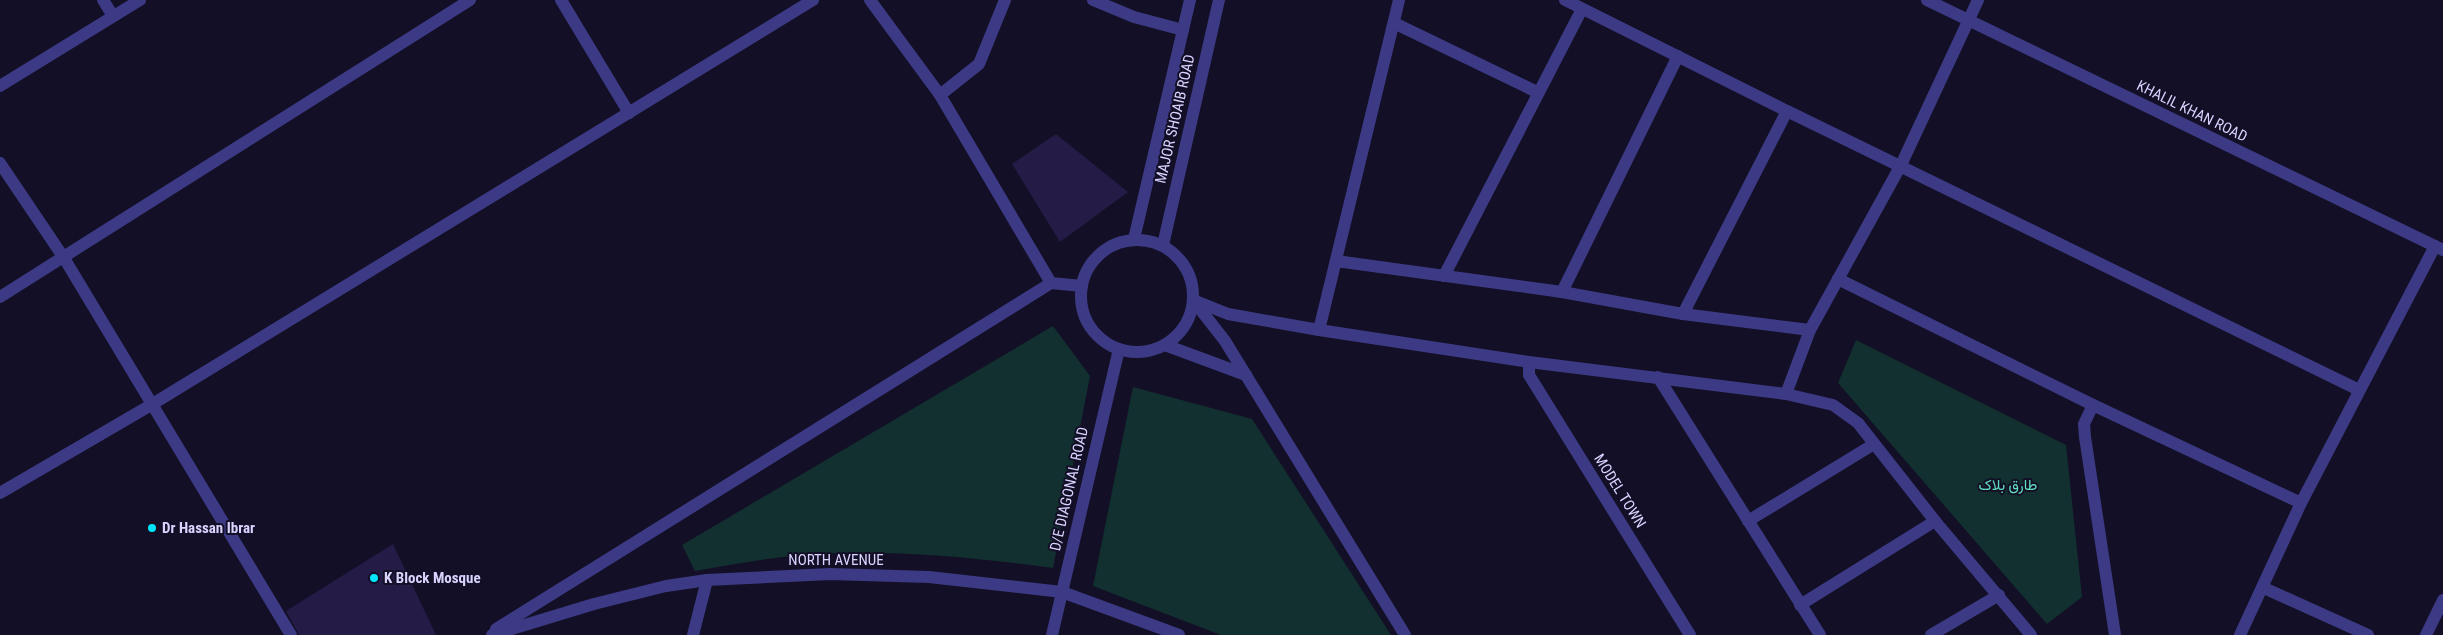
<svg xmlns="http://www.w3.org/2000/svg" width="2443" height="635" font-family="'Roboto Condensed',Vazirmatn,sans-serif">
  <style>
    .green { fill: #12302f }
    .building { fill: #241b47 }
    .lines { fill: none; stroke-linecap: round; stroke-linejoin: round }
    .minor { stroke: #3d3a85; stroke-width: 12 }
    .poi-dot { fill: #00e5ff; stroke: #130f26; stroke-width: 2 }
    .labels { text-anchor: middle; stroke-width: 4; stroke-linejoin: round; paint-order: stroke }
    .street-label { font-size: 15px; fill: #d9d4ff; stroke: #130f26 }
    .park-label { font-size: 15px; fill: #5fe0c0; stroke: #130f26 }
    .poi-label { font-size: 15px; font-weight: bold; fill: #d9d4ff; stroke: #130f26; text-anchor: start }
  </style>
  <rect width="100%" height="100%" fill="#130f26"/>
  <!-- green -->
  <g class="green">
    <path d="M1053,326L1090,376L1053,568C980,558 909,551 836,553C789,554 741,563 695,571L682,545Z"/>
    <polygon points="1856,340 2066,445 2082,597 2047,624 1838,383"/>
    <polygon points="1133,387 1252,419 1391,635 1221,635 1093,586"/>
  </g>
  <!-- building -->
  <g class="building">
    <polygon points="1056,134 1128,192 1060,242 1012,164"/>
    <polygon points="393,544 436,635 299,635 286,611"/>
  </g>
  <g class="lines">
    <!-- minor -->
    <g class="minor">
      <polyline points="103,0 113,16"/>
      <polyline points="561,0 629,113"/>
      <polyline points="870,0 940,95 1051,283 1082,286"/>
      <polyline points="1093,0 1134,17 1183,30"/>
      <polyline points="1565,0 1787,111 1683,314"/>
      <polyline points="1927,0 2443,250"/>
      <polyline points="1394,23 1537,92"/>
      <polyline points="0,86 140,0"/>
      <polyline points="940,95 979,64 1005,0"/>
      <polyline points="1787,111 2359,390"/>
      <polyline points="0,163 64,258 291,635"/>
      <polyline points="1134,239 1190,0"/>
      <circle cx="1137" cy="296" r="56"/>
      <polyline points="1163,245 1219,0"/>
      <polyline points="1336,261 1562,292 1683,314 1810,330"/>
      <polyline points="1444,276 1582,9"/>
      <polyline points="1838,279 2093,405 2301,503"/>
      <polyline points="1562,292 1678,56"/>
      <polyline points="0,297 470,0"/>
      <polyline points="1193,300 1228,314 1319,330 1529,362 1786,394 1810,330 1901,165 1978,0"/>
      <polyline points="1193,300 1225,341 1405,635"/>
      <polyline points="1319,330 1399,0"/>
      <polyline points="1165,345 1246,375"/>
      <polyline points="1529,362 1529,375 1690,635"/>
      <polyline points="1658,377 1820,635"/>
      <polyline points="1786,394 1833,405 1858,423 1935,521 2031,635"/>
      <polyline points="2093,405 2084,424 2085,437 2115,635"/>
      <polyline points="0,493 151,405 813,0"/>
      <polyline points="1748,521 1874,444"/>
      <polyline points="2264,588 2368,635"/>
      <polyline points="1800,605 1935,521"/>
      <polyline points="496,629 1051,283"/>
      <polyline points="492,635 594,604 666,586 707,580 830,574 929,577 1062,592 1179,635"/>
      <polyline points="693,635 707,580"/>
      <polyline points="1052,635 1119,349"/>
      <polyline points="1931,635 1999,595"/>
      <polyline points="2240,635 2301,503 2435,246"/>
      <polyline points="2426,635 2443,600"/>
    </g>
  </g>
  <!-- markers -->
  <g class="poi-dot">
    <circle cx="152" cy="528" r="5"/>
    <circle cx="374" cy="578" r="5"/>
  </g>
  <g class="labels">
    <!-- street labels -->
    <g class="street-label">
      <text transform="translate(2192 111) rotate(26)" y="5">KHALIL KHAN ROAD</text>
      <text transform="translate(1175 119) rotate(-77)" y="5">MAJOR SHOAIB ROAD</text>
      <text transform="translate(1069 489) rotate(-77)" y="5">D/E DIAGONAL ROAD</text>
      <text transform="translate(1620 491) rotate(58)" y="5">MODEL TOWN</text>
      <text x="836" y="565">NORTH AVENUE</text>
    </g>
    <!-- park labels -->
    <g class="park-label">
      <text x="2008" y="490">طارق بلاک</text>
    </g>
    <!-- poi labels -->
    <g class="poi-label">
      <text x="162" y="533">Dr Hassan Ibrar</text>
      <text x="384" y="583">K Block Mosque</text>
    </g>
  </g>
</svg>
